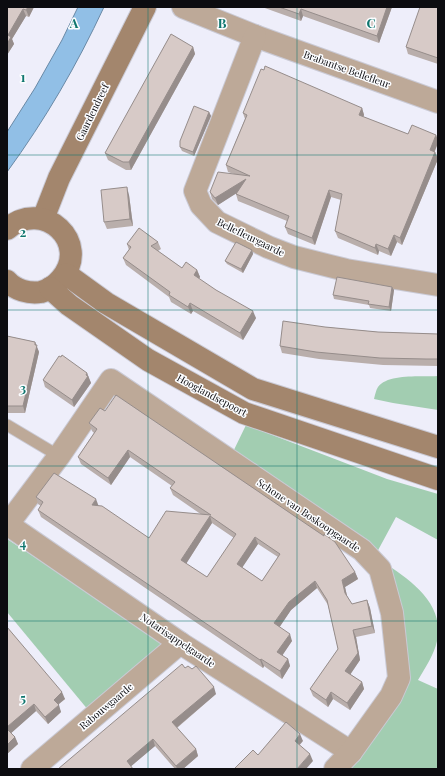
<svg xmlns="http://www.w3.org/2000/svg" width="445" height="776" font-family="'Playfair Display',serif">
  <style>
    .green { fill: #a2cdb1 }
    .water { fill: #91bfe6; stroke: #6989a6 }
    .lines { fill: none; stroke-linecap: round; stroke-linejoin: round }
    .lane-casing { stroke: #cacad5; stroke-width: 13 }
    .street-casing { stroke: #cacad5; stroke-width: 24 }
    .secondary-casing { stroke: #cacad5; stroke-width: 24 }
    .lane { stroke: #bda998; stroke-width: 11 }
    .street { stroke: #bda998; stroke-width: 22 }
    .secondary { stroke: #a3866d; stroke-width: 22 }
    .wall { fill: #b9aeab; fill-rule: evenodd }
    .shaded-wall { fill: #968d8b }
    .building { fill: #d7cac7; stroke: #968d8b; fill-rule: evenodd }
    .grid { fill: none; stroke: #0f766e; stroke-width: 1; stroke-opacity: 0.55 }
    .labels { text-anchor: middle; stroke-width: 3; stroke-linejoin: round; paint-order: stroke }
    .street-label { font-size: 10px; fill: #0c0c10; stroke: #fcfdff }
    .grid-label { font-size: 13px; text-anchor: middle; font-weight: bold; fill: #0f766e; stroke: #fcfdff; stroke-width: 3; stroke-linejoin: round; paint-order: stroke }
  </style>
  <rect width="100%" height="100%" fill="#eeeefa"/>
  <!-- green -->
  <g class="green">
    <path d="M438,376V410L393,403L374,399C375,395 376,390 378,387C388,373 422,377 438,376Z"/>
    <polygon points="246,425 387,479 438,494 438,540 396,517 376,554 231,456"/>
    <polygon points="7,539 158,638 161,643 161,646 89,711 7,612"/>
    <path d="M383,562C410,580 445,603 437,641C434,655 425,668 418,680L438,689V769H351L399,702Z"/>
  </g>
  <!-- water -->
  <path class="water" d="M78,7H104C77,65 45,120 7,172V132L35,88L62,40Z"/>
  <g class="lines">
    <defs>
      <polyline id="lane" points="7,425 59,456"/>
      <g id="street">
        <polyline points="183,7 255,36 438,102"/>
        <polyline points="255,36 195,191 201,205 217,222 268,247 294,257 346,270 438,285"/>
        <polyline points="7,524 180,643 351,752"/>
        <polyline points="8,524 59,456 111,380 362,550 380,569 392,613 399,678 391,696 351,752 335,769"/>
        <polyline points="32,769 180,643"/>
      </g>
      <g id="secondary">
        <polyline points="43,219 59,178 145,7"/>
        <path d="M7,229C43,197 92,243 61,279C56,285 49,290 41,292C29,294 15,290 7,281"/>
        <polyline points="66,274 106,303 253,389 438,447"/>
        <polyline points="50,288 69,305 148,360 244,413 438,479"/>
      </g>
    </defs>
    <!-- lane casing -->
    <use href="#lane" class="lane-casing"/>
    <!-- street casing -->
    <use href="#street" class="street-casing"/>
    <!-- secondary casing -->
    <use href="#secondary" class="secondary-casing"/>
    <!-- lane -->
    <use href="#lane" class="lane"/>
    <!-- street -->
    <use href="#street" class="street"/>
    <!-- secondary -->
    <use href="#secondary" class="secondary"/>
  </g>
  <!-- wall -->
  <g class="wall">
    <polygon points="7,7 34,7 29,17 26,16 12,39 14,44 7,55"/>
    <polygon points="262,7 392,7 379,43 303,16 301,21"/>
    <polygon points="438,7 438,64 408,54 406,47"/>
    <polygon points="193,47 195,54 131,170 126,170 108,160 105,153"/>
    <polygon points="362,108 364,115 363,117 408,134 436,135 438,140 438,143 435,151 435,152 438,159 402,245 397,242 391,256 379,251 378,255 338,238 335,231 341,200 331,197 315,245 288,234 285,227 287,221 238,201 236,194 236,193 218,205 212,199 210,192 234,174 228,172 226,165 245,119 243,113"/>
    <polygon points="209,112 211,116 194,156 182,151 180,147"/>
    <polygon points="129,195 133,226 107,229 104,222"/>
    <polygon points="158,242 161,249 158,251 182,268 197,270 200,277 199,279 256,318 243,340 193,311 191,314 171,302 169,297 126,265 123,258 129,250 127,244"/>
    <polygon points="252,250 253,254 243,273 227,264 225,261"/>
    <polygon points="392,287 394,290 391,311 370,308 369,305 334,299 333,295"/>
    <polygon points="325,327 378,332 438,334 438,366 383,365 319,359 282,353 280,346"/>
    <polygon points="7,336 35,342 39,352 25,413 7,413"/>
    <polygon points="87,373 91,383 74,407 45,387 43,380"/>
    <path d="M89,423L355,572L358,579L345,587L347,596L352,604L367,600L370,608L375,633L356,637L360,660L350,674L362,682L364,689L350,710L333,699L328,707L313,696L310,689L338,649L328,605L317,588L291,610L279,627L292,641L282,655L288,659L290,666L282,679L264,666L263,668L41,517L38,510L41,506L38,504L36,497L98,506L149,538L202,515L173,495L170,488L172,486L130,457L111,485L81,464L78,457L94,433L92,431ZM212,523L234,538L207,577L186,564ZM258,544L278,557L262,581L242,567Z"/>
    <polygon points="7,627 65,699 58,705 61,712 48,724 36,711 11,733 15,737 18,744 7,754"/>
    <polygon points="185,668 216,694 177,728 196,749 198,756 183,769 175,769 155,746 131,766 58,769"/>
  </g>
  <!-- shaded-wall -->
  <g class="shaded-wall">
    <polygon points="28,7 34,7 29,17 26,10"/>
    <polygon points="387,7 392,7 379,43 377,36"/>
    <polygon points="23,9 26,16 12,39 14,44 7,55 7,44 8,35"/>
    <polygon points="301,9 303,16 301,21 299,14"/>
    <polygon points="193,47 195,54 131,170 129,162"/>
    <polygon points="362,108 364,115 361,122 359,115"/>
    <polygon points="209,112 211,116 194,156 193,152"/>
    <polygon points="436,135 438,140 438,143 432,157 430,150"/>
    <polygon points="435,152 438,159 402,245 400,238"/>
    <polygon points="246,179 248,186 218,205 215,198"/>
    <polygon points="127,187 129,195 133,226 130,219"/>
    <polygon points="329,190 331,197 315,245 312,238"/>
    <polygon points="394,235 397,242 391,256 388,249"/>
    <polygon points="376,244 379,251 378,255 375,248"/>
    <polygon points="252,250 253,254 243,273 241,269"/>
    <polygon points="197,270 200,277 196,283 194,275"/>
    <polygon points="392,287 394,290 391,311 389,307"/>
    <polygon points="190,303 193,311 191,314 188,307"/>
    <polygon points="253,311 256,318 243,340 240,333"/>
    <polygon points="35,342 39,352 25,413 23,406"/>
    <polygon points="87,373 91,383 74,407 72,400"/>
    <polygon points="128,450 130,457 111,485 108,478"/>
    <polygon points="96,499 99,507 92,505"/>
    <polygon points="210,516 212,523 184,567 181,560"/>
    <polygon points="255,537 258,544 240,571 237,564"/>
    <polygon points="355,572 358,579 345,587 348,600 345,593 342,580"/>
    <polygon points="315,581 317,588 291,610 277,631 274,623 289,602"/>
    <polygon points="367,600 370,608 375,633 372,626"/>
    <polygon points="353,630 356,637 360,660 348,678 345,671"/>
    <polygon points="290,634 292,641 280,659 277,652"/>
    <polygon points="261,659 264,666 263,668 260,660"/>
    <polygon points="288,659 290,666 282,679 280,671"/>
    <polygon points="362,682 364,689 350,710 347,703"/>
    <polygon points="214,687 216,694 175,729 172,722"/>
    <polygon points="62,692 65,699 56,706 54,700"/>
    <polygon points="331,692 333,699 328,707 326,700"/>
    <polygon points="34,704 36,711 9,735 7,730 7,727"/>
    <polygon points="59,705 61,712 48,724 45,717"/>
    <polygon points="300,734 303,741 297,748 295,741"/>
    <polygon points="15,737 18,744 7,754 7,745"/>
    <polygon points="153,739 155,746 129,768 127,761"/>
    <polygon points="196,749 198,756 183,769 177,769 176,766"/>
    <polygon points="310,754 313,761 306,769 297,769"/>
  </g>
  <!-- building -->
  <g class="building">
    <polygon points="7,7 28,7 26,10 23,9 8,35 11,37 7,44"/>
    <polygon points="279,7 387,7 377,36 301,9 299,14"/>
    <polygon points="420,7 438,7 438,58 406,47"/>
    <polygon points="171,34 193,47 129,162 123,162 105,153"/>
    <polygon points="265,66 362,108 359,115 408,134 412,125 436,135 430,150 435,152 412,209 400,238 394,235 388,249 376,244 375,248 335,231 342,194 329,190 312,238 285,227 289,216 236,194 246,179 215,198 210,192 218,172 250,176 226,165 247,115 243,113 261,69 264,70"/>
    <polygon points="194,106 209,112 193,152 180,147 180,141"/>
    <polygon points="127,187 130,219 104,222 101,190"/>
    <polygon points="139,228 158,242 151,246 182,268 186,262 197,270 194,275 216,290 253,311 240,333 190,303 188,307 169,295 170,292 123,258 131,247 127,244"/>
    <polygon points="236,242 252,250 241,269 225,261"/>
    <polygon points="337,277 392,287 389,307 368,304 369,301 333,295"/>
    <polygon points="283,321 325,327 378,332 438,334 438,359 426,359 380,358 316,352 280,346"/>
    <polygon points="7,336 35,342 35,345 37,345 23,406 7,406"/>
    <polygon points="62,355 87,373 86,375 88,376 72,400 43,380 59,356 61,357"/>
    <path d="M116,395L324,536V534L335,542L355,572L342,580L345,593L352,604L367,600L372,626L353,630L358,653L345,671L362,682L347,703L331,692L326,700L310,689L338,649L327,600L315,581L289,602L274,623L290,634L277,652L288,659L280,671L261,659L260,660L38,510L43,502L36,497L54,473L96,499L92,505L102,506L149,538L166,511L211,515L170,488L175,482L128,450L108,478L78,457L97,429L89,423L100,408L105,411ZM210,516L236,534L207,577L181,560ZM255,537L280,554L262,581L237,564Z"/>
    <polygon points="7,627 62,692 54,700 59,705 45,717 34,704 7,727"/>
    <polygon points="182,664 185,668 188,666 192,669 196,666 214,687 172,722 196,749 176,766 153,739 127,761 133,769 58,769"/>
    <polygon points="286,722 300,734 295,741 310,754 297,769 234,769 253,750 258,755"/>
    <polygon points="7,729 15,737 7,745"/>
  </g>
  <!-- grid -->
  <path class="grid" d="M148,7V769M297,7V769M7,155H438M7,310H438M7,466H438M7,621H438"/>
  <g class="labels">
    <!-- street labels -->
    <g class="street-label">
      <text transform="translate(347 69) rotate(20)" y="4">Brabantse Bellefleur</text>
      <text transform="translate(92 112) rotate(-64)" y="4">Gaardendreef</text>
      <text transform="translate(251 237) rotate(26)" y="4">Bellefleurgaarde</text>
      <text transform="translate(212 395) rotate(28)" y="4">Hooglandsepoort</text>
      <text transform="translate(309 515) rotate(34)" y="4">Schone van Boskoopgaarde</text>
      <text transform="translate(178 640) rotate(34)" y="4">Notarisappelgaarde</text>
      <text transform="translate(106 706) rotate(-40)" y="4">Rabouwgaarde</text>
    </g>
  </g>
  <g class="grid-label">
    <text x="74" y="28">A</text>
    <text x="222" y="28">B</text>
    <text x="371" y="28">C</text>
    <text x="23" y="82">1</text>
    <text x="23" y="237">2</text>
    <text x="23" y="393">3</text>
    <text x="23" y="548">4</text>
    <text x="23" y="703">5</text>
  </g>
  <!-- border -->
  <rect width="445" height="776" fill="none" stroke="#0c0c10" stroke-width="16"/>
</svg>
